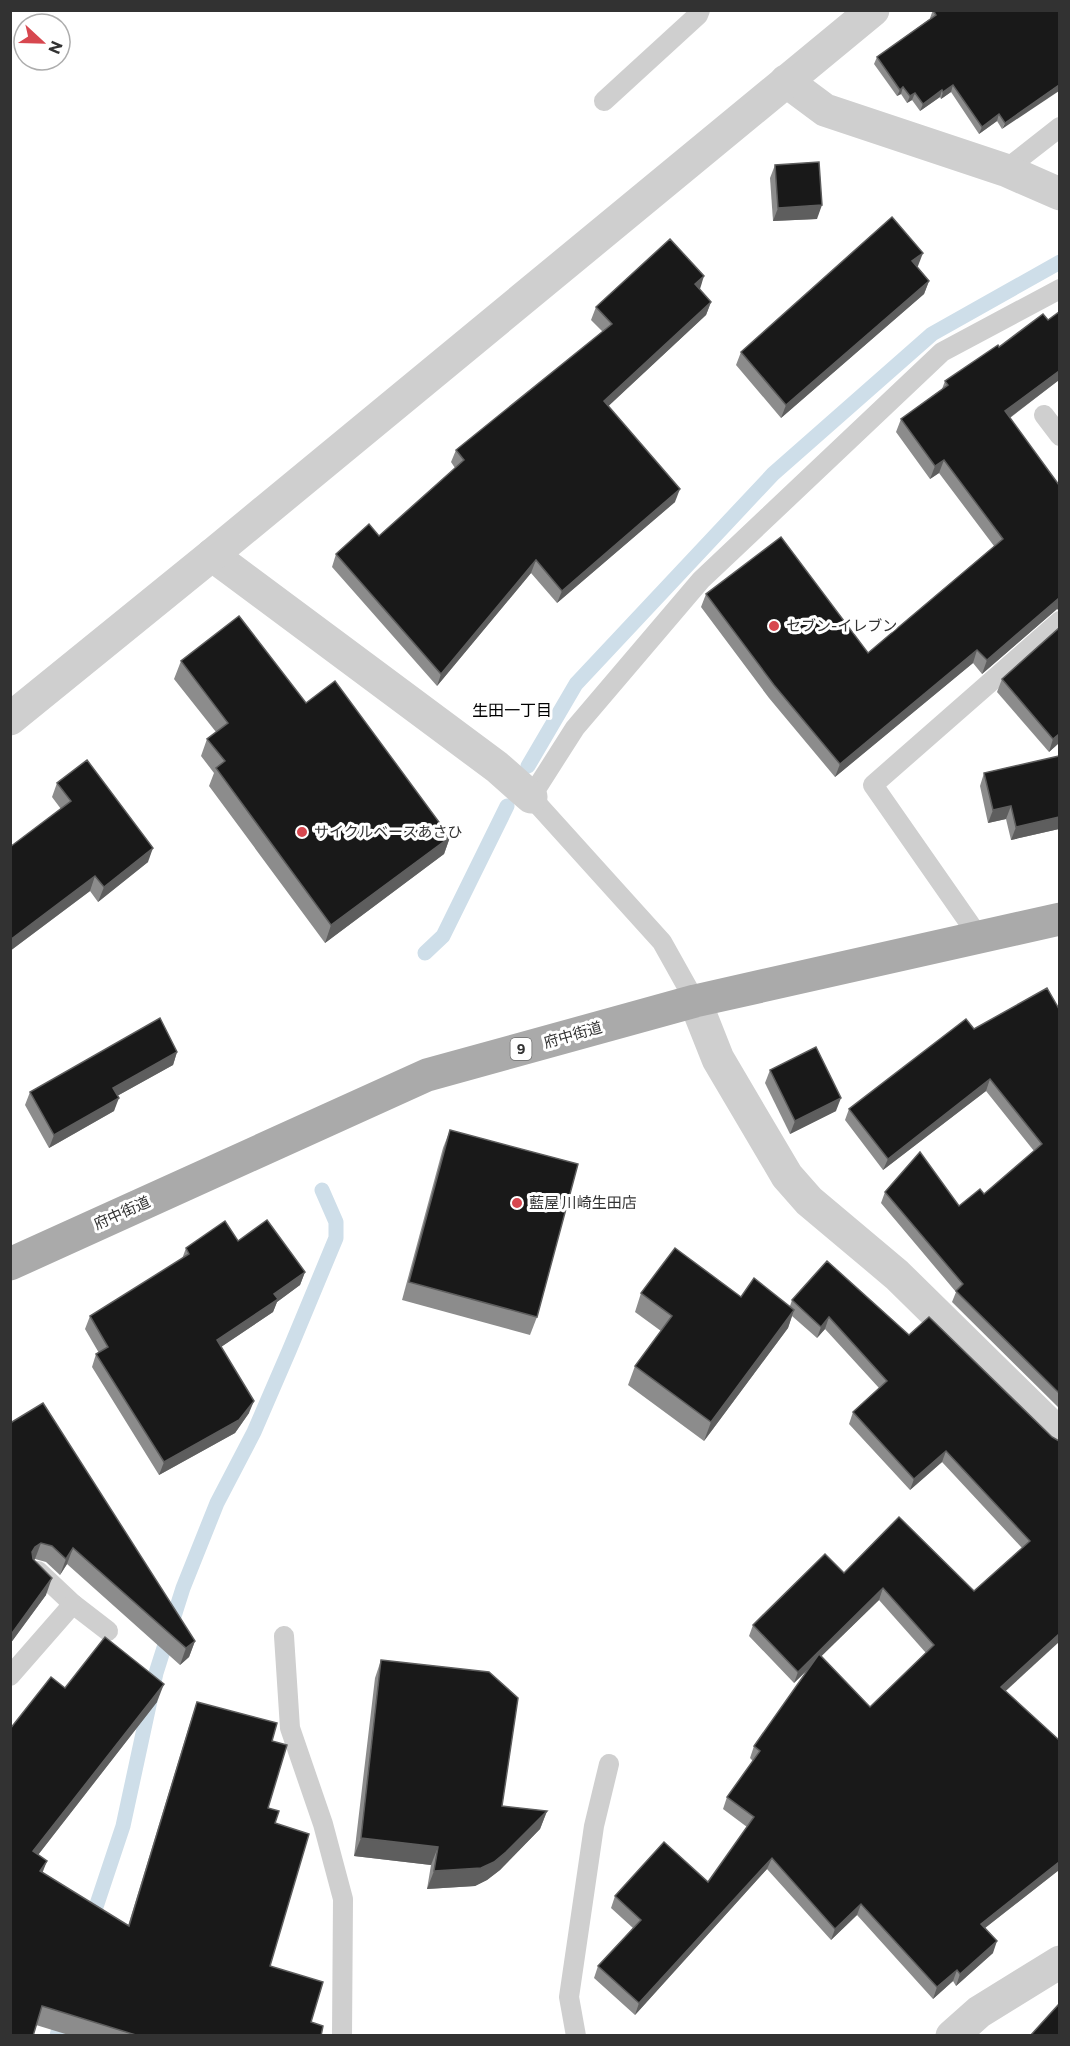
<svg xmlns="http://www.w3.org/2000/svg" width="1070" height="2046" font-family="Commissioner,'Noto Sans JP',sans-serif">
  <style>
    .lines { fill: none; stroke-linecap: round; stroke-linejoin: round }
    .stream { stroke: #cedee9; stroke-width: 15 }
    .service { stroke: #cfcfcf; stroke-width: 20 }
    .minor { stroke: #cfcfcf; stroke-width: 33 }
    .primary { stroke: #aaa; stroke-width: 33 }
    .wall { fill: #8c8c8c; fill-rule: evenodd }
    .shaded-wall { fill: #5e5e5e }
    .building { fill: #191919; stroke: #5e5e5e; stroke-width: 1.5 }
    .poi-dot { fill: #d7474f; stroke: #fff; stroke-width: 2 }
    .labels { text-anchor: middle; stroke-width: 6; stroke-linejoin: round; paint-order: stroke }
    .shield { fill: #fff; stroke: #707070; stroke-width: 1.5 }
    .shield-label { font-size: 14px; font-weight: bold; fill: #323232 }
    .poi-label { font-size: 15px; fill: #323232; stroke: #fff; text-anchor: start }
    .street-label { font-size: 15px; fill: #323232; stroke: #fff }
    .neighbourhood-label { font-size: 16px; fill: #000; stroke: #fff }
  </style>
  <rect width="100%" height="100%" fill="#fff"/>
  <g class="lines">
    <!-- stream -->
    <g class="stream">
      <polyline points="528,766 576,684 773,474 932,334 1060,262"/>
      <polyline points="425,953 443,936 507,806"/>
      <polyline points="90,1925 123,1826 156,1673 183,1588 217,1503 254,1432 289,1351 336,1238 336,1222 322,1190"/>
      <polyline points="57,2036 63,2011"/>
    </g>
    <!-- service -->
    <g class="service">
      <polyline points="604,101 698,15 700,10"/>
      <polyline points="1005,170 1060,127"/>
      <polyline points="1044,415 1060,436"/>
      <polyline points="979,937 873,785 1060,621"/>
      <polyline points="695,1001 662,942 531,797 575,728 701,580 942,352 1060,289"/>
      <polyline points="38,1571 73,1604 108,1631"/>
      <polyline points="284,1636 290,1728 323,1824 343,1899 342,2036"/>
      <polyline points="10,1676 73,1604"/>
      <polyline points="576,2036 569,1997 594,1826 609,1764"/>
    </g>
    <!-- minor -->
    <g class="minor">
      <polyline points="786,81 825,110 1005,170 1060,194"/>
      <polyline points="212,555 497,767 531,797"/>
      <polyline points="10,719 212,555 873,10"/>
      <polyline points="695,1001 718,1059 787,1176 809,1201 897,1275 1060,1435"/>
      <polyline points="952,2036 979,2012 1060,1962"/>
    </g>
    <!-- primary -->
    <polyline class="primary" points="10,1264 427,1075 695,1001 1060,919"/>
  </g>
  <!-- wall -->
  <g class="wall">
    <polygon points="933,10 1059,10 1002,129 997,121 979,134 951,92 941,99 940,97 920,111 912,100 907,103 901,94 897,96 874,64 877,57 931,18 930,18"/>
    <polygon points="775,165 817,219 773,221 770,178"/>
    <polygon points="917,266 929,281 924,294 781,418 736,365 741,352 918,266"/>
    <polygon points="699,289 711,302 706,315 608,406 675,502 557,603 531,573 437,686 332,567 336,554 379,536 455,468 451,462 456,450 603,332 591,320 596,307"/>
    <polygon points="1059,312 1059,380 1010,418 1059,485 1059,610 1057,609 982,674 973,663 835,777 769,698 701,607 706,594 868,653 994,546 939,473 930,479 896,432 901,419 942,389 945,381 999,347 1048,320"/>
    <polygon points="181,661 306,703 450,837 444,854 325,943 209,786 214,773 201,756 207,739 216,732 174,679"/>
    <polygon points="1002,679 1059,743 1049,752 997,692"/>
    <polygon points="1059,756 1059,829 1011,840 1006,819 988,823 980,786 984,773"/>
    <polygon points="57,783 148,862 98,902 90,891 10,951 10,847 61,809 52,797"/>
    <polygon points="1059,1009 1059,1408 952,1302 956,1292 881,1203 885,1192 959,1206 984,1194 1034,1151 986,1091 883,1170 845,1120 849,1109 974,1029"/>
    <polygon points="177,1052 173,1065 117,1096 114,1111 49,1148 25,1105 30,1092"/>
    <polygon points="770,1070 836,1111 790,1134 765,1083"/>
    <polygon points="450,1130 537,1317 530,1335 402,1300 443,1148"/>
    <polygon points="238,1241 305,1272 300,1285 277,1302 273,1312 221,1347 249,1413 235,1433 159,1475 92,1367 96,1354 99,1353 85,1329 90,1316 182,1259 186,1248"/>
    <path d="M641,1293L741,1297L790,1306L792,1300L909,1335L1052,1437L1005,1691L1059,1870L985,1928L993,1953L956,1986L953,1981L933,1999L857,1915L831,1940L767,1869L635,2015L594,1978L598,1966L633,1928L611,1908L615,1896L708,1882L747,1827L723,1809L727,1797L753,1761L750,1758L754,1746L809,1668L794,1683L749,1636L753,1625L844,1573L974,1591L1022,1548L942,1462L910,1490L849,1424L853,1412L879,1388L825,1329L817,1338L792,1316L788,1328L704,1441L628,1385L635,1366L661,1331L635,1312ZM879,1600L926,1653L870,1707L821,1656Z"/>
    <polygon points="10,1420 195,1641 189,1657 180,1665 67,1564 60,1575 46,1562 35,1559 34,1560 46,1595 10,1644"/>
    <polygon points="381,1660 502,1806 547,1811 540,1829 500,1870 487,1880 475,1886 427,1889 431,1865 354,1856 375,1678"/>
    <polygon points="65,1688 157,1702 38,1855 43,1873 128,1926 191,1720 197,1702 272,1741 268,1808 275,1823 270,1966 321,2036 72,2036 36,2025 10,1729"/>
  </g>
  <!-- shaded-wall -->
  <g class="shaded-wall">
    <polygon points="953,85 951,92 941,99 943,92"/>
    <polygon points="1059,85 1059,91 1002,129 1005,123"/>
    <polygon points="903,87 901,94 897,96 900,90"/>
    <polygon points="942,90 940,97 920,111 923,104"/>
    <polygon points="915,93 912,100 907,103 910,96"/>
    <polygon points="999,114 997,121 979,134 982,127"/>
    <polygon points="822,205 817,219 773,221 778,208"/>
    <polygon points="923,253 918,266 907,274 912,261"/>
    <polygon points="704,276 700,289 690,297 695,284"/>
    <polygon points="929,281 924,294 781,418 786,405"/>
    <polygon points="711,302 706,315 600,414 604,401"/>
    <polygon points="1059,371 1059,380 1000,425 1005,411"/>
    <polygon points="944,460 939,473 930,479 935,466"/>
    <polygon points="680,489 675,502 557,603 562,591"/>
    <polygon points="536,560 531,573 437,686 441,674"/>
    <polygon points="1059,598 1059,610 1057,609 982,674 987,660"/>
    <polygon points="977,650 973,663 835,777 840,764"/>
    <polygon points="1059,734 1059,743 1049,752 1053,739"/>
    <polygon points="1011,806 1006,819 988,823 993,810"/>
    <polygon points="1059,817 1059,829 1011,840 1016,827"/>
    <polygon points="450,837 444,854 325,943 331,925"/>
    <polygon points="153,848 148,862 98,902 104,887"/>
    <polygon points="95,876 90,891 10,951 10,940"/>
    <polygon points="177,1052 173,1065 108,1101 113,1088"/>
    <polygon points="990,1079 986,1091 883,1170 888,1159"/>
    <polygon points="119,1098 114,1111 49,1148 54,1135"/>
    <polygon points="841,1098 836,1111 790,1134 795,1121"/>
    <polygon points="305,1272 300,1285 277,1302 273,1312 212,1353 217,1340 274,1294"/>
    <polygon points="794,1310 788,1328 704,1441 711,1422"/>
    <polygon points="829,1317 825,1329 817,1338 821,1327"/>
    <polygon points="254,1401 249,1413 235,1433 159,1475 164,1462"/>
    <polygon points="946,1451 942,1462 910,1490 914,1479"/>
    <polygon points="41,1543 35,1559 29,1563 26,1569 35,1547"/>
    <polygon points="73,1548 67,1564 60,1575 66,1559"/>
    <polygon points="52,1578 46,1595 10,1644 10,1636"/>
    <polygon points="883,1588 879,1600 794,1683 798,1672"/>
    <polygon points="1059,1634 1059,1642 997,1699 1001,1687"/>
    <polygon points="195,1641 189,1657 180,1665 186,1648"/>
    <polygon points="164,1684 157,1702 27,1869 33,1851"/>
    <polygon points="547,1811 540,1829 500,1870 487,1880 475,1886 427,1889 434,1871"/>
    <polygon points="361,1838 438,1847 431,1865 354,1856"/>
    <polygon points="772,1858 767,1869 635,2015 639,2003"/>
    <polygon points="47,1861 40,1879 40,1871"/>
    <polygon points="1059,1862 1059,1870 976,1935 981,1924"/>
    <polygon points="861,1904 857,1915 831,1940 835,1929"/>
    <polygon points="997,1941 993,1953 956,1986 960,1974"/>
    <polygon points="957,1970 953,1981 933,1999 937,1987"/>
  </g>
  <!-- building -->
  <g class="building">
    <polygon points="933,10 1059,10 1059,85 1005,123 999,114 982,127 953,85 943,92 942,90 923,104 915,93 910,96 903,87 900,90 877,57 936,15"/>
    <polygon points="819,162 822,205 778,208 775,165"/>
    <polygon points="892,217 923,253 912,261 929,281 786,405 741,352"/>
    <polygon points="670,239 704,276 695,284 711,302 604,401 680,489 562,591 536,560 441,674 336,554 369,524 379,536 464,460 456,450 612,324 596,307"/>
    <polygon points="1059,312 1059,371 1005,411 1059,485 1059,598 987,660 977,650 840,764 774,685 706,594 781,537 868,653 1003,539 944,460 935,466 901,419 948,385 945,381 998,345 999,347 1043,314 1048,320"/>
    <polygon points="239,616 306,703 335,681 450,837 331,925 216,768 225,761 207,739 228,723 181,661"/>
    <polygon points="1059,628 1059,734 1053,739 1002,679"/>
    <polygon points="1059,756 1059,817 1016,827 1011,806 993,810 984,773"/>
    <polygon points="87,760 153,848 104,887 95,876 10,940 10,847 71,801 57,783"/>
    <polygon points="1047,988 1059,1009 1059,1393 956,1291 963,1284 885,1192 920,1152 959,1206 980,1189 984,1194 1042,1144 990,1079 888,1159 849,1109 966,1019 974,1029"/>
    <polygon points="160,1018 177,1052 113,1088 119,1098 54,1135 30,1092"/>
    <polygon points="816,1047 841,1098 795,1121 770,1070"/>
    <polygon points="450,1130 578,1164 537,1317 409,1282"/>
    <polygon points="267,1220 305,1272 274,1294 278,1299 217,1340 254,1401 239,1420 164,1462 96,1354 108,1347 90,1316 189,1254 186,1248 225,1221 238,1241"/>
    <polygon points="675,1248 741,1297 754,1278 794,1310 711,1422 635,1366 672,1316 641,1293"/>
    <polygon points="827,1261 909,1335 929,1317 1052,1437 1059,1441 1059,1634 1001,1687 1059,1740 1059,1862 981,1924 997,1941 960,1974 957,1970 937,1987 861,1904 835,1929 772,1858 639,2003 598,1966 641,1920 615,1896 664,1842 708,1882 754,1817 727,1797 760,1751 754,1746 819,1654 870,1707 934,1645 883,1588 798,1672 753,1625 825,1554 844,1573 899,1517 974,1591 1030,1541 946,1451 914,1479 853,1412 887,1381 829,1317 821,1327 792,1300"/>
    <polygon points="43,1403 195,1641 186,1648 73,1548 66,1559 52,1546 41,1543 35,1547 32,1552 33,1559 52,1578 10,1636 10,1420 12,1422"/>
    <polygon points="105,1637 164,1684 33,1851 47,1861 40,1871 129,1926 197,1702 277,1723 272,1741 287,1745 268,1808 279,1811 275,1823 309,1834 270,1966 323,1982 311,2022 323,2026 321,2036 139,2036 42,2006 33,2036 10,2036 10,1729 51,1677 65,1688"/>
    <polygon points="381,1660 489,1672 518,1698 502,1806 547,1811 506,1852 494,1862 481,1868 434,1871 438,1847 361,1838"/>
    <polygon points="1059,2004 1059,2036 1030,2036"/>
  </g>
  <!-- markers -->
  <g class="poi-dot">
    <circle cx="774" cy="626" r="6"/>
    <circle cx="302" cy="832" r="6"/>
    <circle cx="517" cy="1203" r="6"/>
  </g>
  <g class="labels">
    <!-- shield labels -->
    <rect class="shield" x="510.5" y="1038" width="21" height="22" rx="4.5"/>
    <g class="shield-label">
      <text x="521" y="1054">9</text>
    </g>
    <!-- poi labels -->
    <g class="poi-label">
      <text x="786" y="631">セブン-イレブン</text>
      <text x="314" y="837">サイクルベースあさひ</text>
      <text x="529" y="1208">藍屋 川崎生田店</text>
    </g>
    <!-- street labels -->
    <g class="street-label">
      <text transform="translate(573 1035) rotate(-16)" y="5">府中街道</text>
      <text transform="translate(122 1213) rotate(-24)" y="5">府中街道</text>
    </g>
    <!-- neighbourhood labels -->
    <g class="neighbourhood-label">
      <text x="512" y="716">生田一丁目</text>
    </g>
  </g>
  <!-- border -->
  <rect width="1070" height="2046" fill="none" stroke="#323232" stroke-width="24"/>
  <!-- north arrow -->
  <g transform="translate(42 42) rotate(112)"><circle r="28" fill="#ffffff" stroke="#adadad" stroke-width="1.5"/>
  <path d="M0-4.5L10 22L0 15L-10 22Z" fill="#d7474f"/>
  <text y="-9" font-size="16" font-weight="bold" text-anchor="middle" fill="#323232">N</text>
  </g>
</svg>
